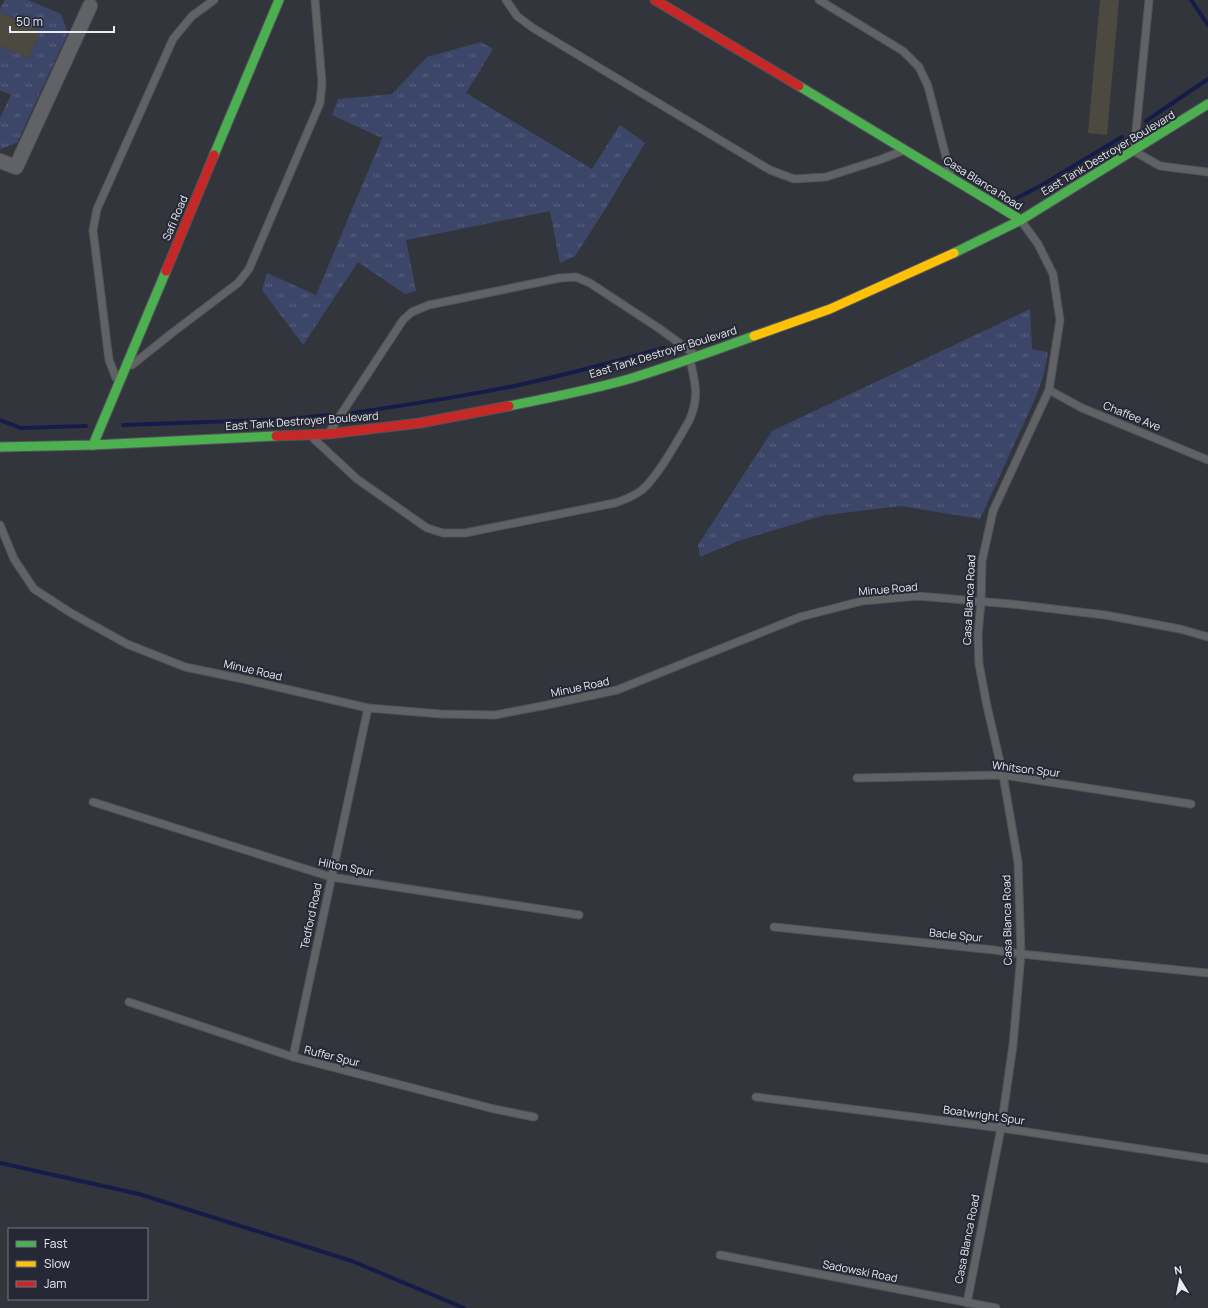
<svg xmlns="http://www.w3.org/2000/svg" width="1208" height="1308" font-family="Manrope,sans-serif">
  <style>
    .grass { fill: url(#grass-tufts) }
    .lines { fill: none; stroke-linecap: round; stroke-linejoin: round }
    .stream { stroke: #151c4a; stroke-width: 4 }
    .building { fill: #4c4a40 }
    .lane-casing { stroke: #515358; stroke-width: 9 }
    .street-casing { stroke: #515358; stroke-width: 16 }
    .fast-casing { stroke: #515358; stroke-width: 11 }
    .slow-casing { stroke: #515358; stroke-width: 11 }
    .jam-casing { stroke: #515358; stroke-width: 11 }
    .lane { stroke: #616266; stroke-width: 7 }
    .street { stroke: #616266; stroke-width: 14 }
    .fast { stroke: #4caf50; stroke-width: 9 }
    .slow { stroke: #ffc107; stroke-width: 9 }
    .jam { stroke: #c62828; stroke-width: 9 }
    .labels { text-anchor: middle; stroke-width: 4; stroke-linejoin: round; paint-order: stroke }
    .street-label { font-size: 11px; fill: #e8ebf2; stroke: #262935 }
  </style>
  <defs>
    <pattern id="grass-tufts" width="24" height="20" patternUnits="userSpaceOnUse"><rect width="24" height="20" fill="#3c4668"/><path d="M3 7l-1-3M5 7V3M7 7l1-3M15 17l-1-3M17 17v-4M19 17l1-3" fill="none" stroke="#58617e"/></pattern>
  </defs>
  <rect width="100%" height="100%" fill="#32353c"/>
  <!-- grass -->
  <g class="grass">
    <polygon points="5,0 28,0 61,14 68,33 17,143 0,149 0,118 11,95 0,90 0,46 29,58 40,31 0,12 0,9"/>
    <polygon points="481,42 493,49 466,93 592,169 620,125 645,143 604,211 575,256 560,263 550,211 406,240 416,291 405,294 358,262 303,345 262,290 267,273 316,295 382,138 332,115 338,99 392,94 427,57"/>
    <polygon points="1030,309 1032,349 1048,352 1043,377 1035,399 980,519 901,506 825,515 738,541 700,557 698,545 772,431"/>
  </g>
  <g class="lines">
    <!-- stream -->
    <g class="stream">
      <polyline points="1191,0 1208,25"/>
      <polyline points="1146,121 1208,79"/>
      <polyline points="1011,201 1042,185 1122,137"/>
      <path d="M353,413C407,405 461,397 514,386C565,375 614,362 664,348"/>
      <polyline points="0,420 21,428 86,426"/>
      <polyline points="123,425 289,419 329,415"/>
      <polyline points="0,1163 139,1194 352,1261 464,1308"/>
    </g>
  </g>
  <!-- building -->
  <g class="building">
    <polygon points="1100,0 1119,0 1107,135 1088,133"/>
    <polygon points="0,12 40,31 29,58 0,46"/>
  </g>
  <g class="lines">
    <defs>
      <g id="lane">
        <polyline points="506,0 517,16 533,28 770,170 794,179 826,177 882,159 902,151"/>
        <polyline points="819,0 903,51 919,67 928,86 950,173"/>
        <polyline points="1149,0 1134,151 1160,166 1208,172"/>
        <polyline points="132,365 172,333 238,283 249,269 320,103 322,83 315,0"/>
        <polyline points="116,378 109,360 93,230 97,209 173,39 192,16 214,0"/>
        <polyline points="1049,390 1082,408 1208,460"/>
        <polyline points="330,431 403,320 412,312 429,305 560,278 576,277 590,283 660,329 694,354"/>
        <path d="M314,439L357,479L427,528L443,533H465L615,503C624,500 634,496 642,490C659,475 677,441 689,421C700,397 695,383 690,359"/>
        <polyline points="0,525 14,559 34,589 71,613 127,644 185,667 243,679 368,708 441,714 495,715 547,705 617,690 800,617 862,601 918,596 1011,604 1105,615 1180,629 1208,637"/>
        <polyline points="857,778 1003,775 1191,804"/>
        <polyline points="93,802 331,877 579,915"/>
        <polyline points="774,927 994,950 1021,954 1208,973"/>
        <polyline points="129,1002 293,1057 494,1109 534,1117"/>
        <polyline points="293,1057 368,708"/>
        <polyline points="756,1097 1001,1128 1208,1159"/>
        <polyline points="720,1255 996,1308"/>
        <polyline points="967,1303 1001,1128 1013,1045 1021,954 1018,862 1003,775 987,706 979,664 978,635 981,602 982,561 993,511 1049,390 1060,320 1053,274 1038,244 1022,222"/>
      </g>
      <polyline id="street" points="0,161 16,167 90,6"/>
      <g id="fast">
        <polyline points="799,86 1021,220"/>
        <polyline points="214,155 279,0"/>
        <polyline points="954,253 1021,220 1208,104"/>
        <path d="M509,406C549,398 590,390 629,379C671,366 713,351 754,336"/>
        <polyline points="93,445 166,271"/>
        <polyline points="0,447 93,445 276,436"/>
      </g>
      <polyline id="slow" points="754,336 830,309 954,253"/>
      <g id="jam">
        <polyline points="655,0 799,86"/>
        <polyline points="166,271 214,155"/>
        <polyline points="276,436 328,434 420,423 509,406"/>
      </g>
    </defs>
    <!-- lane casing -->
    <use href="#lane" class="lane-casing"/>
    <!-- street casing -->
    <use href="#street" class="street-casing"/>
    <!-- fast casing -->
    <use href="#fast" class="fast-casing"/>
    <!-- slow casing -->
    <use href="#slow" class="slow-casing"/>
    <!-- jam casing -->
    <use href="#jam" class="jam-casing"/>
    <!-- lane -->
    <use href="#lane" class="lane"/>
    <!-- street -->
    <use href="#street" class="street"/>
    <!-- fast -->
    <use href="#fast" class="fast"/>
    <!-- slow -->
    <use href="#slow" class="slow"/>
    <!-- jam -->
    <use href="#jam" class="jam"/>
  </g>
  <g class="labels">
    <!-- street labels -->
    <g class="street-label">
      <text transform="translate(1108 153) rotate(-31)" y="4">East Tank Destroyer Boulevard</text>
      <text transform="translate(983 183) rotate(32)" y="4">Casa Blanca Road</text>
      <text transform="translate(175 218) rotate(-67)" y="4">Safi Road</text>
      <text transform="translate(663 352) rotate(-17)" y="4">East Tank Destroyer Boulevard</text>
      <text transform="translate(1132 416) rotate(22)" y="4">Chaffee Ave</text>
      <text transform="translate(302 421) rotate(-4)" y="4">East Tank Destroyer Boulevard</text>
      <text transform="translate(888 589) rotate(-5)" y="4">Minue Road</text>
      <text transform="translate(969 600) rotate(-87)" y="4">Casa Blanca Road</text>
      <text transform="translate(253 670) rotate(13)" y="4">Minue Road</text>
      <text transform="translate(580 687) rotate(-12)" y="4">Minue Road</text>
      <text transform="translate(1026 769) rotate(7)" y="4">Whitson Spur</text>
      <text transform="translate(346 867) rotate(11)" y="4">Hilton Spur</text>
      <text transform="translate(311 916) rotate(-78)" y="4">Tedford Road</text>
      <text transform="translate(1007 920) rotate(-91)" y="4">Casa Blanca Road</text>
      <text transform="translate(956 935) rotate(6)" y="4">Bacle Spur</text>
      <text transform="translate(332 1056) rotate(14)" y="4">Ruffer Spur</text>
      <text transform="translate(984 1115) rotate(8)" y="4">Boatwright Spur</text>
      <text transform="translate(967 1239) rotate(-79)" y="4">Casa Blanca Road</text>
      <text transform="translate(860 1271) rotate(11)" y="4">Sadowski Road</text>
    </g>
  </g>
  <!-- legend -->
  <rect x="8" y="1228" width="140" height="72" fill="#262935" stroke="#747781"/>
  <rect x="16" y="1241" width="20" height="6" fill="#4caf50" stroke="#747781"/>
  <text x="44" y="1248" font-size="12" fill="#e8ebf2">Fast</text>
  <rect x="16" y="1261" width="20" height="6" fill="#ffc107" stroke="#747781"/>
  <text x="44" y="1268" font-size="12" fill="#e8ebf2">Slow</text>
  <rect x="16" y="1281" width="20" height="6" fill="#c62828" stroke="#747781"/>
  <text x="44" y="1288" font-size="12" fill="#e8ebf2">Jam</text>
  <!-- north arrow -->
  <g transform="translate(1180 1280) rotate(350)" stroke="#262935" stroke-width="3" paint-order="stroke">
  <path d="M0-3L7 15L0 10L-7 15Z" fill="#e8ebf2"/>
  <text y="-6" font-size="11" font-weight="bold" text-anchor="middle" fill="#e8ebf2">N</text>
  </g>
  <!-- scale -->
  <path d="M10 26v6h104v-6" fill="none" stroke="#e8ebf2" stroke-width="2"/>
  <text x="16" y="26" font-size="12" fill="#e8ebf2" stroke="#262935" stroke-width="3" paint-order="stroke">50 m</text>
</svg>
